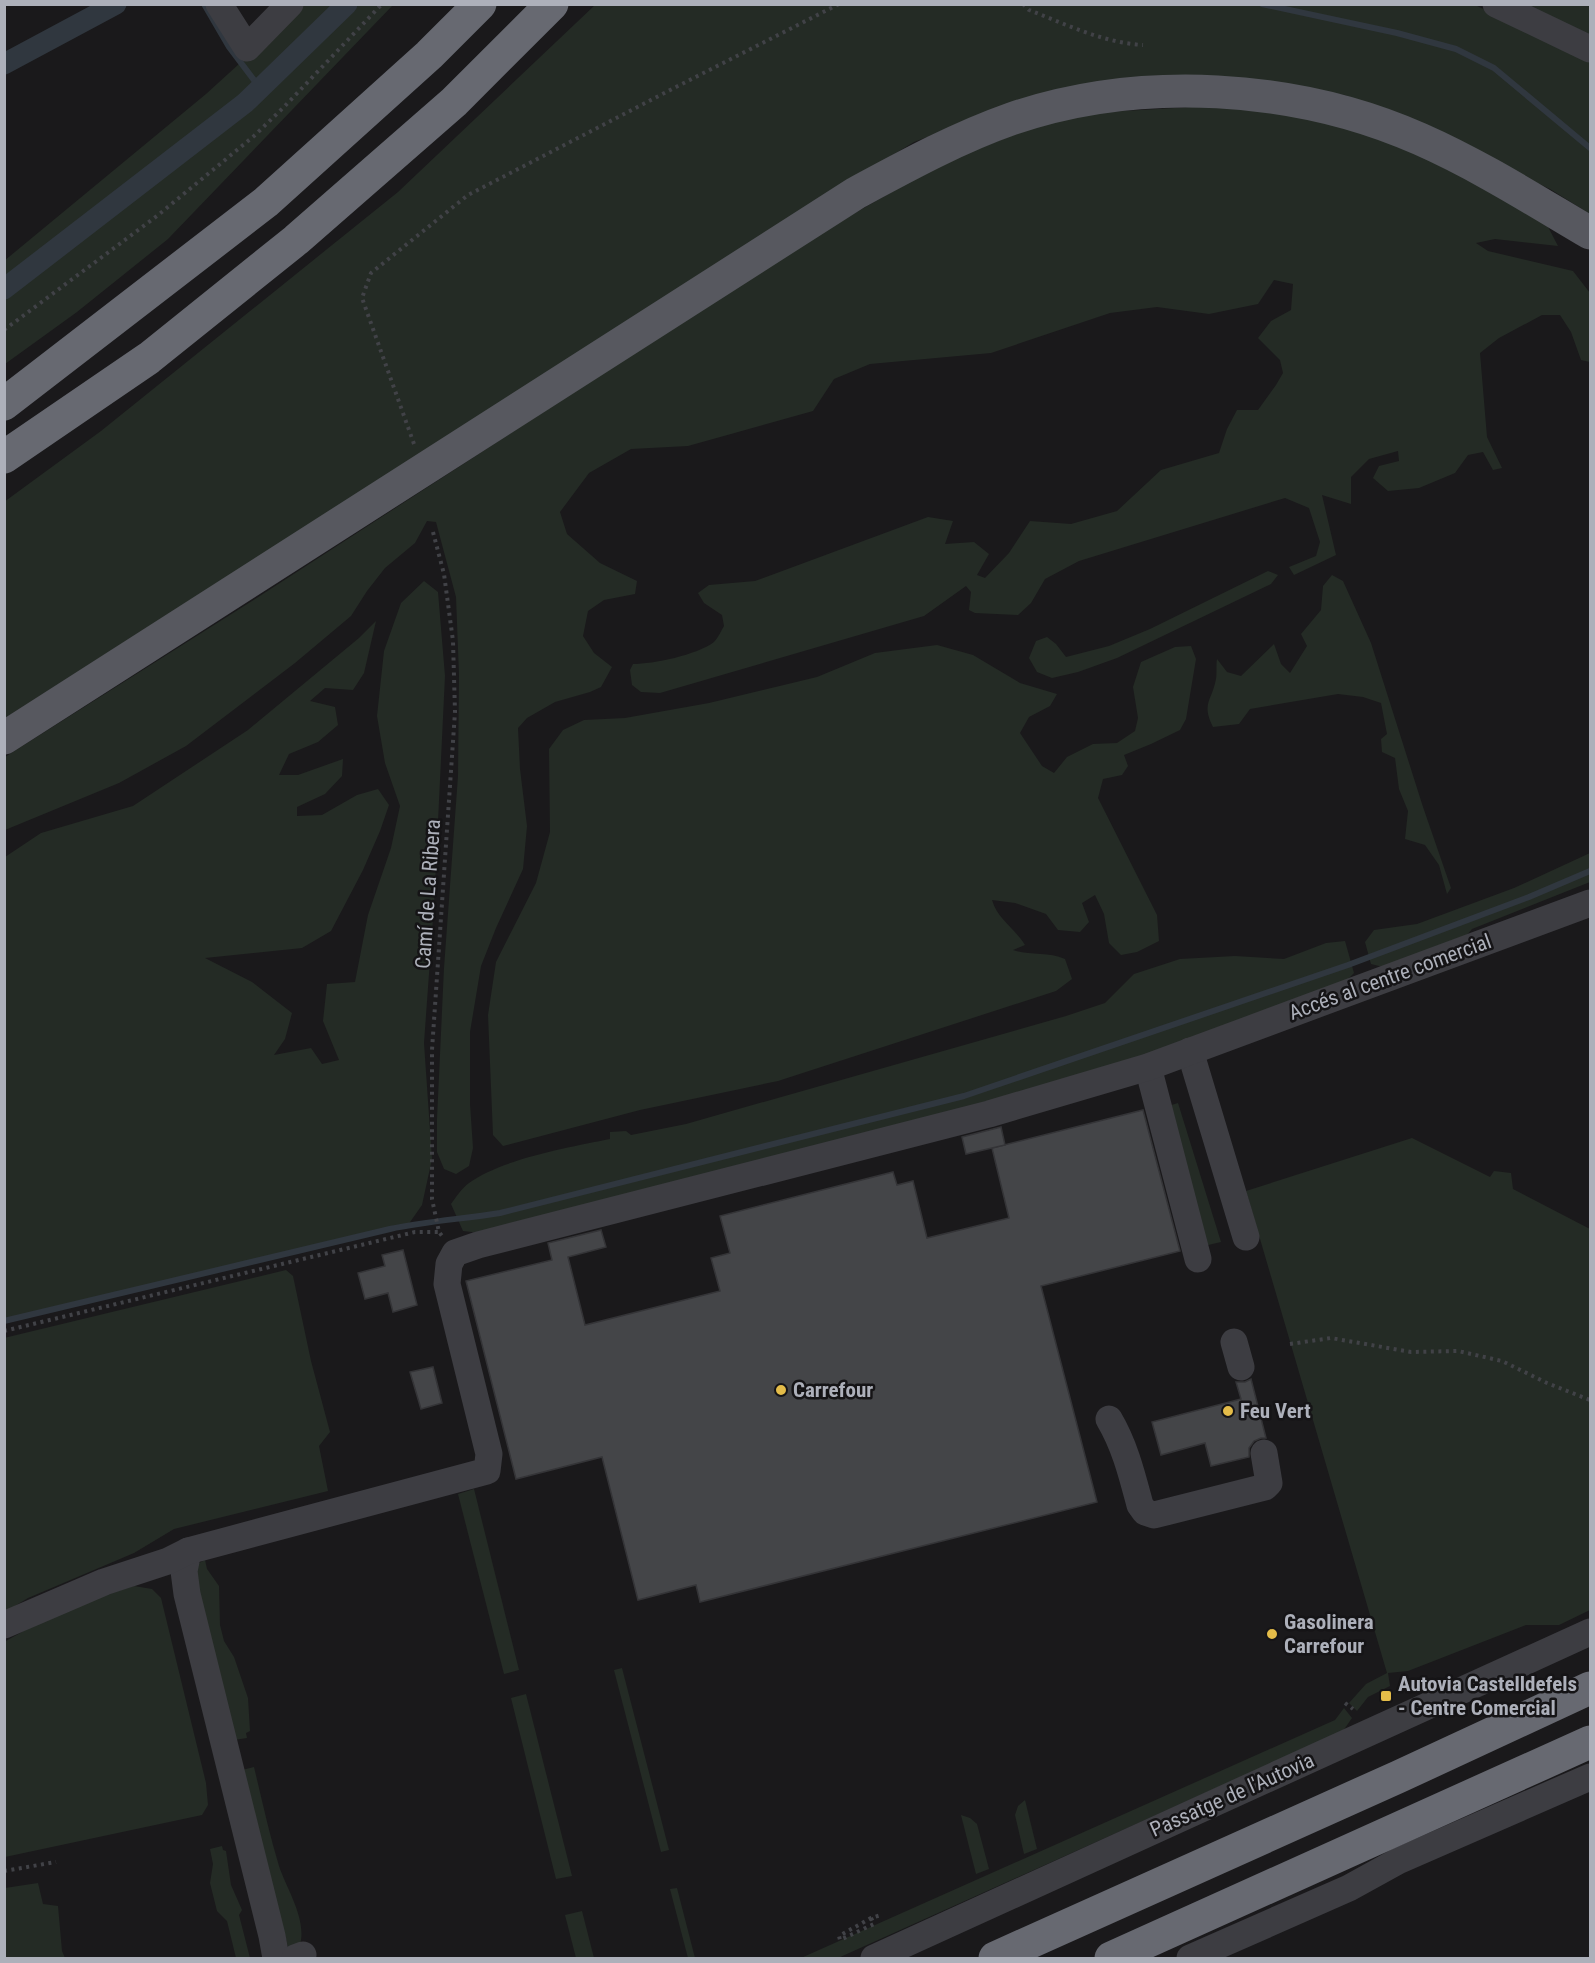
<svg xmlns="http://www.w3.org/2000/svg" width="1595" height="1963" font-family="'Roboto Condensed',sans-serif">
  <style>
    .green { fill: #242b25 }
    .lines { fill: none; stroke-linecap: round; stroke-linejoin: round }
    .stream { stroke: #30373f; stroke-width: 6 }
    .canal { stroke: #30373f; stroke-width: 21 }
    .building { fill: #444548; stroke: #343437; stroke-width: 1.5 }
    .path { stroke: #414247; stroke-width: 4; stroke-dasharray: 3 4.5; stroke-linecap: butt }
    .minor { stroke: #3d3d42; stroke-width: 27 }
    .major { stroke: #57585f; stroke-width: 33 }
    .highway { stroke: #676971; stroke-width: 33 }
    .poi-dot { fill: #e4bc49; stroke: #151416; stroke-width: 2 }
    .labels { text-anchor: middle; stroke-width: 5; stroke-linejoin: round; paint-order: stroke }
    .street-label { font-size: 21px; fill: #adb0ba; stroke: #151416 }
    .poi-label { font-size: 21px; font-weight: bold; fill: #adb0ba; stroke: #151416; text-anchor: start }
  </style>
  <rect width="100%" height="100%" fill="#1a191b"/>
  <!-- green -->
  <g class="green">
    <polygon points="1585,4 1590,7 1590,38 1519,5"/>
    <polygon points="304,5 393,5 168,239 77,312 5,364 4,261 206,94"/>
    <polygon points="595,5 1475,5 1590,60 1590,214 1550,189 1345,95 1197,77 1036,95 914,142 843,185 5,718 4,502 101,431 398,192"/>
    <path d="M1208,106L1292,115L1353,130L1412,152L1478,180L1545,221L1558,246L1495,239L1476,243L1488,251L1573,271L1590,293V362L1581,360L1571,332L1560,315H1542L1499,338L1480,353L1487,437L1502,468L1493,470L1483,452L1468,455L1455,473L1419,488L1388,491L1373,478L1379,466L1399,461L1398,451L1369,459L1351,477V504L1322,495L1336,555L1294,575L1289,567L1316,556L1320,542L1309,508L1285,498L1079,561L1045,579L1031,603L1018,615L975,613L969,610L971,592L966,586L924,616L660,693L641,692L632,685L630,670L633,664C653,664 697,655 714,642C718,638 721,631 724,626L722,615L704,603L698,593L709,585L755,581L928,517L953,521L945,544L974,542L989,554L977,575L985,578L1009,553L1030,521L1071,524L1117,511L1161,470L1219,453L1227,429L1237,410H1258L1276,385L1283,373L1280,360L1258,338L1271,321L1291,310L1293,284L1274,280L1258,304L1209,314L1157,307L1110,313L991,353L870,364L834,379L813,411L688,446L631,449L589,473L560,512L567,534L600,563L637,581L635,594L604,600L588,611L583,636L594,653L612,667L601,687L590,692L555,702L527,718L518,728L520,769L527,826L523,869L496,928L481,966L470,1032V1104L473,1148L469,1166L456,1174L444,1169L437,1152V1119L444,968L458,776L459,675L456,597L436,522L427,521L415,543L385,568L367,591L351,616L295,663L186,746L119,783L5,830V757L252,601L818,234L943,163L1048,121L1107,112Z"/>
    <polygon points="1268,571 1278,575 1271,584 1117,658 1078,672 1052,678 1037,672 1029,658 1036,641 1047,637 1056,644 1066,657 1109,646 1150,629"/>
    <path d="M1332,575L1343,581L1371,643L1423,807L1451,888L1447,894L1439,865L1425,845L1405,839L1408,811L1399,789L1395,758L1382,752L1381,739L1387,734L1381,703L1363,697L1338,694L1250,709L1239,724L1213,727C1201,703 1212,701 1216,679C1217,673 1216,665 1217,659L1227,672L1241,676L1274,644L1281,664L1290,673L1307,646L1301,634L1321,610L1323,586Z"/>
    <polygon points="424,581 438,592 445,676 434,905 424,1043 432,1159 422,1205 408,1225 5,1321 5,857 41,833 133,806 248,730 359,638 376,621 364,673 353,690 325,688 310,701 335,707 338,725 318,742 289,754 279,775 298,775 343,759 342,776 325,794 297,807 297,816 322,815 357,795 378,789 389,805 380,831 363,870 331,931 302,948 205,958 252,982 292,1013 285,1039 274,1055 311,1048 322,1064 339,1060 323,1021 327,984 355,982 368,915 391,848 400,806 385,763 377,716 384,651 401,603"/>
    <path d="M937,645L973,655L1020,683L1057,694L1050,706L1029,717L1020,733L1042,766L1054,773L1067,757L1093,744L1117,743L1135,731L1138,718L1133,687L1141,662L1175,647L1191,646L1196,659L1186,719L1180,730L1151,744L1124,755L1128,766L1122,775L1103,779L1098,798L1157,915L1159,941L1137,952L1121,955L1109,943L1104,914L1095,895L1082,903L1089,922L1080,932L1058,930L1046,914L1015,903L992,900C998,920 1014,927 1025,945L1013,950C1030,956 1048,951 1065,959L1072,979L1056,991L778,1081L640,1110L503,1146L493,1135L488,1015L496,962L536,883L550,832L549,749L563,730L584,720L625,718L709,703L817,677L875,653Z"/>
    <polygon points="1590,853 1590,882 1472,929 1466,936 1387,968 1371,964 1365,942 1374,930 1417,924 1514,888"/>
    <path d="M1345,941L1354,973L1343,984L1308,1002L1002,1101L480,1233L463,1231L451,1204C456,1197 462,1188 469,1183C502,1159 570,1147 610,1139V1132L626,1131L631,1135L686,1124L1066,1016L1105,1003L1134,974L1180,959L1235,956L1284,959L1326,943Z"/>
    <polygon points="1178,1103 1221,1242 1204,1246 1168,1106"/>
    <polygon points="1412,1138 1490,1177 1494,1171 1511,1173 1513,1189 1590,1229 1590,1610 1559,1625 1526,1625 1408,1671 1388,1673 1390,1686 1368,1697 1357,1711 1349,1703 1366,1684 1387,1673 1246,1191"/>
    <polygon points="286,1270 293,1276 311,1361 330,1432 319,1446 328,1491 174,1529 134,1553 28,1598 5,1612 4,1338"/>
    <polygon points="474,1489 519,1670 504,1674 458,1494"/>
    <polygon points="205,1560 207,1569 219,1586 220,1625 224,1641 234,1657 248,1698 250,1731 246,1733 247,1738 234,1740 193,1566"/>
    <polygon points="134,1586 152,1589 161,1598 206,1783 208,1805 202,1815 5,1857 4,1642 69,1606"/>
    <polygon points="622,1668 669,1850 661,1852 614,1670"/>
    <polygon points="526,1694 572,1876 556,1879 511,1698"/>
    <polygon points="1344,1708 1352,1718 1343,1731 838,1958 801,1958 1335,1720"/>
    <path d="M254,1767C262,1800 269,1833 279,1866C287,1890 307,1919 300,1945L288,1947L242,1770Z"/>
    <polygon points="1025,1800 1037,1849 1024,1854 1015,1815 1018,1806"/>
    <polygon points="961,1815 970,1818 977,1824 989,1869 976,1874"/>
    <polygon points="222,1846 223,1850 226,1851 231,1885 242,1910 239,1915 250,1958 236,1958 227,1921 217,1911 210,1883 213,1864 210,1849"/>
    <polygon points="38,1883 43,1904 58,1906 62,1951 65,1958 5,1958 5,1888"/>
    <polygon points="677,1888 695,1958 688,1958 670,1889"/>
    <polygon points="582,1911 594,1958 576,1958 565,1915"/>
  </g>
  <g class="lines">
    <!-- stream -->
    <g class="stream">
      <polyline points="204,4 229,47 260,88"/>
      <polyline points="1262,4 1397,33 1456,49 1494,68 1590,148"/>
      <path d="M4,1321L390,1229C427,1221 463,1219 500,1213L964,1096L1348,965L1529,897L1590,871"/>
    </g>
    <!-- canal -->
    <g class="canal">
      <polyline points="4,64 116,4"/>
      <polyline points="4,289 245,103 347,4"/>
    </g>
  </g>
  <!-- building -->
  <g class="building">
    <polygon points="1143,1110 1180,1251 1041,1286 1097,1502 700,1602 696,1585 638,1600 602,1457 516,1479 466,1281 552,1260 548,1243 601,1230 606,1247 568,1257 585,1325 720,1291 711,1258 730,1253 720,1216 893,1172 897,1185 913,1181 927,1238 1009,1218 992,1148"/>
    <polygon points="1001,1127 1005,1145 966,1154 962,1137"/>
    <polygon points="403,1250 417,1305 393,1312 388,1293 365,1299 358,1273 385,1266 382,1255"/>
    <polygon points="433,1367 442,1403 421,1409 410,1372"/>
    <polygon points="1251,1379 1266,1438 1261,1438 1254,1441 1249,1448 1249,1457 1211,1466 1205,1443 1161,1455 1152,1422 1241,1399 1236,1382 1245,1382"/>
  </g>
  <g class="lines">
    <!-- path -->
    <g class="path">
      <path d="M1023,4L1029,10C1065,24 1104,43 1143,45"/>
      <polyline points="4,330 157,216 254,136 284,107 382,4"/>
      <polyline points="414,444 362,298 371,273 468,195 676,87 839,4"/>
      <polyline points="433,532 444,574 453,641 455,712 432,1050 432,1199 439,1232 442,1236"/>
      <polyline points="4,1331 415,1232 439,1232"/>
      <polyline points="1290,1344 1331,1338 1411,1352 1458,1351 1502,1361 1547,1383 1590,1400"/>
      <polyline points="1345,1703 1353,1709"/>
      <polyline points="4,1871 56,1862"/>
      <polyline points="871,1918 874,1924 840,1940 839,1936 871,1918 881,1915"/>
    </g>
    <!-- minor -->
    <g class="minor">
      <polyline points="219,4 247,48 290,4"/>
      <polyline points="1496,4 1590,49"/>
      <polyline points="1190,1051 1246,1237"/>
      <polyline points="1148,1067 1198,1259"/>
      <polyline points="1234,1342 1241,1367"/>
      <path d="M1109,1419C1125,1446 1132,1475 1140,1505L1145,1512L1154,1515L1265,1487L1269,1483L1264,1453"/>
      <polyline points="188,1551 184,1571 187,1594 272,1936 276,1958"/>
      <polyline points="4,1625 104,1582 168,1561 188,1551 487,1471 489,1454 447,1284 449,1264 455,1253 478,1245 989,1114 1148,1067 1590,903"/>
      <polyline points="295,1958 303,1955"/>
      <polyline points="874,1958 1590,1632"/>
      <polyline points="1190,1958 1349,1888 1398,1861 1590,1777"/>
    </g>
    <!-- major -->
    <path class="major" d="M4,738L856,193C906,166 957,138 1011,119C1140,75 1296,84 1420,139C1479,165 1534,200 1590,233"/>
    <!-- highway -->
    <g class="highway">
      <polyline points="4,404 266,202 429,55 480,4"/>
      <polyline points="4,457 149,358 296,240 454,102 552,4"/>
      <polyline points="995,1958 1398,1777 1590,1688"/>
      <polyline points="1111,1958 1590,1742"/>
    </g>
  </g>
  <!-- markers -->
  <g class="poi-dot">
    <circle cx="781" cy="1390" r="6"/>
    <circle cx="1228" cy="1411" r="6"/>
    <circle cx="1272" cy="1634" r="6"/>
    <rect x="1380" y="1690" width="12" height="12" rx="3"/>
  </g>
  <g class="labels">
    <!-- street labels -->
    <g class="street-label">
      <text transform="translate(428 894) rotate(-86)" y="7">Camí de La Ribera</text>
      <text transform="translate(1390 977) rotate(-20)" y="7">Accés al centre comercial</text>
      <text transform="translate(1232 1795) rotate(-24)" y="7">Passatge de l'Autovia</text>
    </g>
    <!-- poi labels -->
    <g class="poi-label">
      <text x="793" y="1397">Carrefour</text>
      <text x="1240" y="1418">Feu Vert</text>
      <text x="1284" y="1629">Gasolinera<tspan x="1284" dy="24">Carrefour</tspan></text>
      <text x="1398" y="1691">Autovia Castelldefels<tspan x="1398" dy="24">- Centre Comercial</tspan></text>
    </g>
  </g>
  <!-- border -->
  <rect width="1595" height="1963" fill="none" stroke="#adb0ba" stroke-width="12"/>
</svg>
